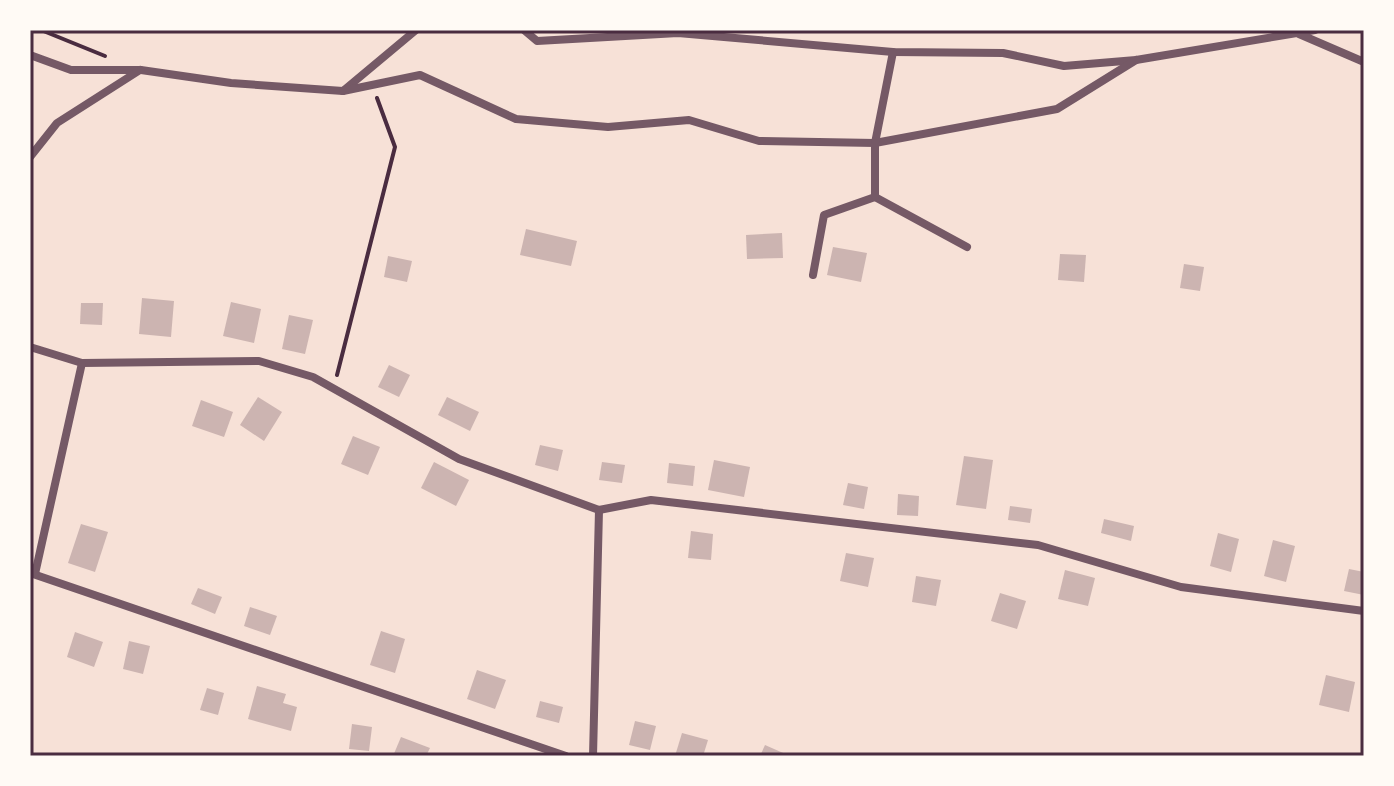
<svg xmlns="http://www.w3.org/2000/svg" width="1394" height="786" font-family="Commissioner,sans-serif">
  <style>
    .building { fill: #ccb4b1 }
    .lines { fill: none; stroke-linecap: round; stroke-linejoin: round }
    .path { stroke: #4a2c40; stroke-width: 4 }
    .minor { stroke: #755966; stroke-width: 8 }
    .neatline { fill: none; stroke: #4a2c40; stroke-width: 3 }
  </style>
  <rect width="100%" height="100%" fill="#f7e1d7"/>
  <!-- building -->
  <g class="building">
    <polygon points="526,229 577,241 571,266 520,255"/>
    <polygon points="782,233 783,258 747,259 746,235"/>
    <polygon points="833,247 867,253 861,282 827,275"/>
    <polygon points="1060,254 1086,255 1084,282 1058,280"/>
    <polygon points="388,256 412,261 407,282 384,277"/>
    <polygon points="1184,264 1204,267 1200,291 1180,288"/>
    <polygon points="142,298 174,301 171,337 139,334"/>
    <polygon points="231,302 261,309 254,343 223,336"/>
    <polygon points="81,303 103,303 102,325 80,324"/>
    <polygon points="289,315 313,320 305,354 282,349"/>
    <polygon points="389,365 410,375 399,397 378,387"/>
    <polygon points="258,397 282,412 264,441 240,425"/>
    <polygon points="447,397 479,412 470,431 438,415"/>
    <polygon points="201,400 233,412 224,437 192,426"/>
    <polygon points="353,436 380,447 368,475 341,464"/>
    <polygon points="540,445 563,450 558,471 535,465"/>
    <polygon points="964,456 993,460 986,509 956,505"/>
    <polygon points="714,460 750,467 744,497 708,490"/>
    <polygon points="434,462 469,480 456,506 421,488"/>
    <polygon points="602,462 625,465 622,483 599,480"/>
    <polygon points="669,463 695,466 693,486 667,483"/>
    <polygon points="848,483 868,487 864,509 843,505"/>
    <polygon points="898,494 919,496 918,516 897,515"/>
    <polygon points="1010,506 1032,509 1030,523 1008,520"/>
    <polygon points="1104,519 1134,526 1131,541 1101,533"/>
    <polygon points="81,524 108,532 95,572 68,563"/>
    <polygon points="691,531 713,534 711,560 688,558"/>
    <polygon points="1218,533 1239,539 1231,572 1210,566"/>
    <polygon points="1273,540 1295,546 1286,582 1264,576"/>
    <polygon points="846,553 874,558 868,587 840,581"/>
    <polygon points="1349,569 1364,572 1364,595 1344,591"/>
    <polygon points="1065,570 1095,578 1088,606 1058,599"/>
    <polygon points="916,576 941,580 936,606 912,602"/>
    <polygon points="198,588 222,597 215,614 191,604"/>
    <polygon points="1000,593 1026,601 1017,629 991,621"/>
    <polygon points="250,607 277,616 270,635 244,626"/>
    <polygon points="381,631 405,639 395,673 370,665"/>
    <polygon points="75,632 103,642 94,667 67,657"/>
    <polygon points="129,641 150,646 143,674 123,669"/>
    <polygon points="477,670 506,680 495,709 467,699"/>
    <polygon points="1326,675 1355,682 1349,712 1319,705"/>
    <polygon points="257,686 286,694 283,703 297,707 291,731 248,719"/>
    <polygon points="207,688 224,693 218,715 200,710"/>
    <polygon points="540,701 563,707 559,723 536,717"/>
    <polygon points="635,721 656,726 650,750 629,745"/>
    <polygon points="352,724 372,727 369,751 349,749"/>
    <polygon points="682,733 708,740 703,756 675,756"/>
    <polygon points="401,737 430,748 426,756 393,756"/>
    <polygon points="765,745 790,756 760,756"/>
  </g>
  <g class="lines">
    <!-- path -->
    <g class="path">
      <polyline points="41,30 105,56"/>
      <polyline points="337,375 395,147 377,98"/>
    </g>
    <!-- minor -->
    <g class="minor">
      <polyline points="524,30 537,41 678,33 893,52 1003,53 1064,66 1136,60 1315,30"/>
      <polyline points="1299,34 1364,62"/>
      <polyline points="30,55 71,70 141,70 231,83 343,91 416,30"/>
      <polyline points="343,91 420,75 516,119 608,127 689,120 759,141 875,143 1057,109 1136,60"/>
      <polyline points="30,157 57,123 140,70"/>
      <polyline points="875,197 967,247"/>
      <polyline points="813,275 824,215 875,197 875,143 893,52"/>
      <polyline points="30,347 82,363 259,361 313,377 459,459 599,510 651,500 1038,545 1181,587 1364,611"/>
      <polyline points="30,573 566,756"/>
      <polyline points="35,574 82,363"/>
      <polyline points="593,756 599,510"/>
    </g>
  </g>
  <!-- border -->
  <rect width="1394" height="786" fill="none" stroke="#fffaf5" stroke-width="64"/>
  <rect x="32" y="32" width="1330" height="722" class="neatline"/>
</svg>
